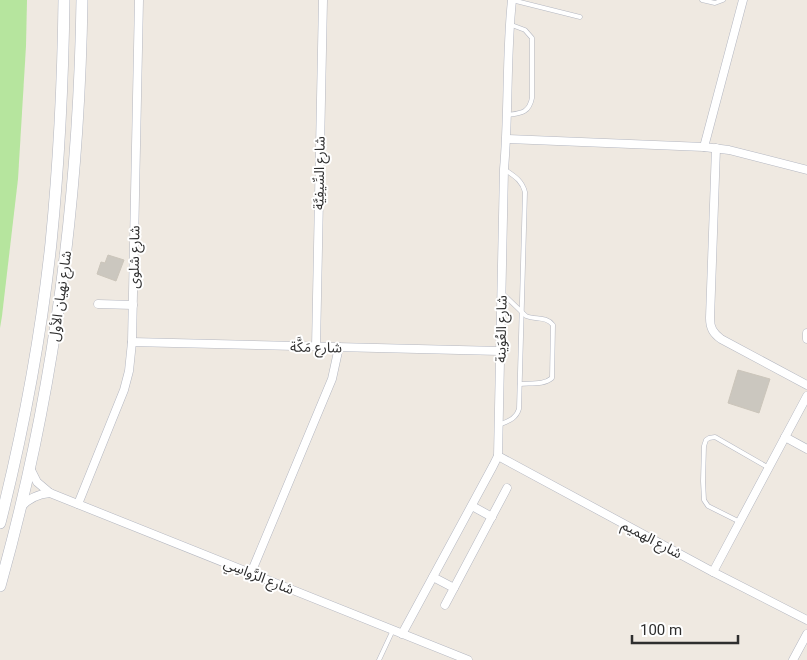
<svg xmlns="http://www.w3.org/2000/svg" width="807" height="660" font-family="Roboto,'Noto Sans Arabic',sans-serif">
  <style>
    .green { fill: #b6e59e }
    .building { fill: #cbc7bf; stroke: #cbc5ba }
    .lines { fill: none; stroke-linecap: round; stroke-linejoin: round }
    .lane-casing { stroke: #b4b7c1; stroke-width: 5 }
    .street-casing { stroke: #b4b7c1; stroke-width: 9 }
    .secondary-casing { stroke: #b4b7c1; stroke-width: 12 }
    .lane { stroke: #fff; stroke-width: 4 }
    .street { stroke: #fff; stroke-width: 8 }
    .secondary { stroke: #fff; stroke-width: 11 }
    .labels { text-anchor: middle; stroke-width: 4; stroke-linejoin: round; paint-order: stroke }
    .street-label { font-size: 14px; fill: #2e2e2e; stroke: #fff }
  </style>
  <rect width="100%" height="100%" fill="#efe9e1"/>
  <!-- green -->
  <polygon class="green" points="0,0 27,0 26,46 18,179 2,316 0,328"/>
  <!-- building -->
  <g class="building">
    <polygon points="108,255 124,260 116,281 97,274 101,262 105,263"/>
    <polygon points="738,370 770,379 759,413 728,403"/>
  </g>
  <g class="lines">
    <defs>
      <g id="lane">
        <polyline points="512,0 580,17"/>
        <polyline points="702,0 715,3 723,0"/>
        <path d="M508,115C521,113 529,113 532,98V38L525,30L509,24"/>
        <path d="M502,293L526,316C536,320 546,316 553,325L552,378C544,385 531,383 520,384"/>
        <path d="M499,425C508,421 516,419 519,409L525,192C522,180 514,176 504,169"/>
        <polyline points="740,522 708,506 704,500 703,481 704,446 706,440 709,438 715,437 769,468"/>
        <polyline points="379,660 393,630"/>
      </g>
      <g id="street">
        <polyline points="507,139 704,147 729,150 807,170"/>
        <polyline points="704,147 743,0"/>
        <path d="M716,148L710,318C710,328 713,333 721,339L807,385"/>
        <polyline points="98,304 133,305"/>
        <polyline points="807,333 807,339"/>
        <polyline points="132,342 500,351"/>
        <polyline points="316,347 323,0"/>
        <polyline points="785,437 807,449"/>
        <polyline points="498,456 713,572 807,620"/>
        <polyline points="30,468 37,482 50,493 468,660"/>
        <polyline points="78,504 124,390 129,371 132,342 139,0"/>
        <polyline points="472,506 492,517"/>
        <path d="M21,507C29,498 38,494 50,493"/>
        <polyline points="713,572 807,396"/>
        <polyline points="251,573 332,379 339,347"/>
        <polyline points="433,577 454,588"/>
        <polyline points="445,605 507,488"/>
        <path d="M402,634L493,466L498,456L504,169C509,113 506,56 512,0"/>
        <polyline points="793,660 807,634"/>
      </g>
      <g id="secondary">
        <path d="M0,523C23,432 41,336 51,243C59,162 63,81 64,0"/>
        <path d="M0,586C54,395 79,198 82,0"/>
      </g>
    </defs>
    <!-- lane casing -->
    <use href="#lane" class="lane-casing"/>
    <!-- street casing -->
    <use href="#street" class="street-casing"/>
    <!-- secondary casing -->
    <use href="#secondary" class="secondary-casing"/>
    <!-- lane -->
    <use href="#lane" class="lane"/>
    <!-- street -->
    <use href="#street" class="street"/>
    <!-- secondary -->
    <use href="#secondary" class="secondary"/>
  </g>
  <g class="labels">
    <!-- street labels -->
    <g class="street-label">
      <text transform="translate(319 173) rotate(-89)" y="5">شارع السِّيفِيَّة</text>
      <text transform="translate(134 257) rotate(-89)" y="5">شارع شلوى</text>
      <text transform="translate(60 296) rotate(-82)" y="5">شارع نهيان الأول</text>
      <text transform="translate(501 329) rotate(-89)" y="5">شارع العُوَينة</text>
      <text transform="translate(316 347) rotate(1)" y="5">شارع مَكَّة</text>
      <text transform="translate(652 539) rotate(28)" y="5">شارع الهميم</text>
      <text transform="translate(259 576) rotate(22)" y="5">شارع الرَّواسِي</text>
    </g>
  </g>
  <!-- scale -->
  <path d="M632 635v8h106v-8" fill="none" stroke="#2e2e2e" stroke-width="2.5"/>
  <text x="640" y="635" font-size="15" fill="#2e2e2e" stroke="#ffffff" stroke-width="4" paint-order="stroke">100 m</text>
</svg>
